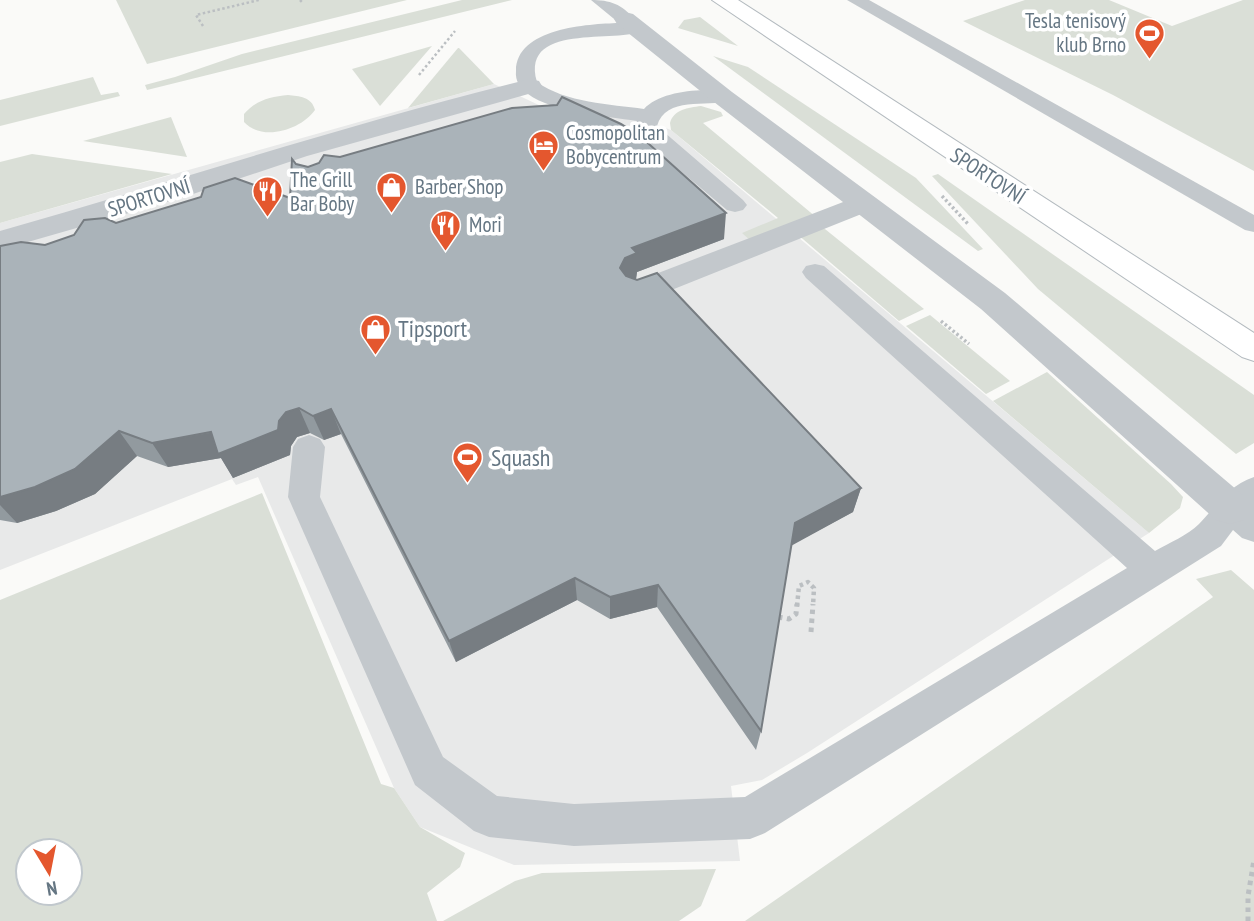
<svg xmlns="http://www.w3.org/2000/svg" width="1254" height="921" font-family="'PT Sans Narrow',sans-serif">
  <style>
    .built { fill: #e8e9e9 }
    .green { fill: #dadfd7; fill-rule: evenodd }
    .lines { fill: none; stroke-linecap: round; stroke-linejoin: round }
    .secondary-casing { stroke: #b3babf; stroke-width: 2 }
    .path-far3 { stroke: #bbbfc2; stroke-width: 2.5; stroke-dasharray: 2.5 2.5; stroke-linecap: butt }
    .path-far2 { stroke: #bbbfc2; stroke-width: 3.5; stroke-dasharray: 2.5 2.5; stroke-linecap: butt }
    .path-far1 { stroke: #bbbfc2; stroke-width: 4.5; stroke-dasharray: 3.5 3.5; stroke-linecap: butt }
    .path { stroke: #bbbfc2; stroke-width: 5; stroke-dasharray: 4.5 4.5; stroke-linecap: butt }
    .service { fill: #c3c8cc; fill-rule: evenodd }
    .pedestrian { fill: #c3c8cc; fill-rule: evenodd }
    .minor { fill: #c3c8cc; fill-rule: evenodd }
    .secondary { fill: #fff; fill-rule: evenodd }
    .wall { fill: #929a9f }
    .shaded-wall { fill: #777d82 }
    .building { fill: #aab3b9; stroke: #777d82; stroke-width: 2 }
    .labels { text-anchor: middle; stroke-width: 7; stroke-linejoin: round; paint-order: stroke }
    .far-poi-label { font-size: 21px; fill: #657683; stroke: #fff; text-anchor: start }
    .far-street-label { font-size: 21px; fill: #657683; stroke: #fff }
    .poi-label { font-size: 24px; fill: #657683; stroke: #fff; text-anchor: start }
  </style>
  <rect width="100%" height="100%" fill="#fafaf8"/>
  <!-- built -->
  <polygon class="built" points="494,84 543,107 630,115 671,130 1149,533 807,753 762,780 731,786 740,861 514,865 420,827 394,788 258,477 236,485 232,479 0,570 0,223"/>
  <!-- green -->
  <g class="green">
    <polygon points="116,0 407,0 147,64"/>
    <polygon points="462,0 512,0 147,90 145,85 175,77 242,54"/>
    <polygon points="1025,0 1109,0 1172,26 1243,0 1254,0 1254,171 1113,95 963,21"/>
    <polygon points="700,17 738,46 678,28 684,20"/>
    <polygon points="432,46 380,106 352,69"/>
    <polygon points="459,48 494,84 408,108 458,48"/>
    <polygon points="713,56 748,67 916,178 983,249 978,251"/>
    <polygon points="93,77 101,95 118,92 120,96 0,126 0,100"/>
    <path d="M288,95C299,96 312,97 315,110C301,130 262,142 244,122V114C256,100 270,97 288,95Z"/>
    <path d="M701,106L721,112L723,116L703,123L816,217L752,242L742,233L778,218L671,130L670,123C674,109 688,108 701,106Z"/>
    <polygon points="171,117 187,157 83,141"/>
    <polygon points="32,154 172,174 0,223 0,162"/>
    <polygon points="938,174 1254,395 1254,443 1236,454 1038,289 932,176"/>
    <polygon points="820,225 924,309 899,321 797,234"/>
    <polygon points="930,315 1010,381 986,394 906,326"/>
    <polygon points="1047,372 1171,484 1183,497 1180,508 1149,533 993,401"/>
    <path d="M262,493L381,784L394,788L420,827L465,853L460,867L427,893L437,921H0V600ZM28,851H70V893H28Z"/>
    <polygon points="1231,570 1254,590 1254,921 745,921 1213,597 1196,579"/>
    <polygon points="716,869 701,906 679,921 443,921 515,881 542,873"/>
  </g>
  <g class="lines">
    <defs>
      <polygon id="secondary" points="712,0 738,0 1254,333 1254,361 1242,357"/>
    </defs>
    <!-- secondary casing -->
    <use href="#secondary" class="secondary-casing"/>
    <!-- path-far3 -->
    <g class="path-far3">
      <polyline points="300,0 302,2"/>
      <polyline points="203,26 196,15 259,0"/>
      <polyline points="419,75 455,31"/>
    </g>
    <!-- path-far2 -->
    <g class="path-far2">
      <polyline points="942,196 969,225"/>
      <polyline points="941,321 969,344"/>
    </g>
    <!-- path-far1 -->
    <polyline class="path-far1" points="797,606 799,586 808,582 814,588 813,606"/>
    <!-- path -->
    <g class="path">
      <polyline points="778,617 789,619 796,614 797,604"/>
      <polyline points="811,632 813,604"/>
      <polyline points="1248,921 1248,896 1254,860"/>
    </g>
    <!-- service -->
    <g class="service">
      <path d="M591,0C610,0 622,4 634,19L632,23L643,24L645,28C629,47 519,18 537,82C566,103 610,104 644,109C661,90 707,87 730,93L733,97L730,101C706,107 666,96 657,126L743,200L747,205L743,210L735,212L727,210L646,142L635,127L637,121C605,116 554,113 528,94C520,88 515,81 516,71C516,28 588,24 619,23Z"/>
      <polygon points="847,0 869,0 1254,215 1254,232 1245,230"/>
      <path d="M815,264L824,266L1155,551C1169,543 1188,535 1199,524C1217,505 1228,486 1254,477V542L1242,538L1233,530L1221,546L765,833L750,839L574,846L489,837L474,831L415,785L288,497L293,447L298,439L309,435L320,439L325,447L320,497L443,757L497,796L574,804L745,797L1127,568L806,278L802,272L806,266Z"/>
    </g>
    <!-- pedestrian -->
    <g class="pedestrian">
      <path d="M530,79L539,81L542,86L539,91L307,156L181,198L0,250V231C177,181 351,123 530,79Z"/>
      <polygon points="864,194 874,197 879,203 874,209 649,299 638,303 627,299 622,292 627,285"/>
    </g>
    <!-- minor -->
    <polygon class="minor" points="625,12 633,14 732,92 1005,293 1244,496 1250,508 1244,520 1230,524 1216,520 981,309 714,102 617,24 614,19 617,14"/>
    <!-- secondary -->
    <use href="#secondary" class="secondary"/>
  </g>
  <!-- wall -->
  <polygon class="wall" points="296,164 308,167 724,239 637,272 636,279 635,279 861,488 853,512 791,545 761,731 756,750 657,607 610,619 577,600 456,662 341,434 324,440 310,433 297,437 291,446 290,455 233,478 221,458 168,467 137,456 95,494 56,511 17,523 0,520 0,246 45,245 116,223 290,198"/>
  <!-- shaded-wall -->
  <g class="shaded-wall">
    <polygon points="726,213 724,239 637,272 636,279 625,283 620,268 625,258 632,248"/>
    <polygon points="299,408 310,433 297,437 291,446 290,455 233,478 221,458 168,467 152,443 279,421 286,412"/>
    <polygon points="331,409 341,434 324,440 313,416"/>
    <polygon points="119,431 137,456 95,494 56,511 17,523 0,505 0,497"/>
    <polygon points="861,488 853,512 789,547 795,523"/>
    <polygon points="575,578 577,600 456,662 449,641"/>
    <polygon points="658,585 657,607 610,619 610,597"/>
  </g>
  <!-- building -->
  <polygon class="building" points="562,97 621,124 640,136 726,213 632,248 637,253 625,258 620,268 626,276 637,280 657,273 861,488 795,523 761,731 658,585 610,597 575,578 449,641 331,409 313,416 299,408 286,412 279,421 278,430 218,454 211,432 152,443 119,431 75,469 35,487 0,497 0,246 21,242 45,245 74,235 84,220 105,218 116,223 201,197 204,188 235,178 290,198 292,159 296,164 308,167 319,163 324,155 340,157 512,108 557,105"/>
  <!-- icons -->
  <defs>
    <symbol id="stadium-pin" viewBox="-11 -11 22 30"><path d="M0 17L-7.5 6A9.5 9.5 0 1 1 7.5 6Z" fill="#e4572e" stroke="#fff"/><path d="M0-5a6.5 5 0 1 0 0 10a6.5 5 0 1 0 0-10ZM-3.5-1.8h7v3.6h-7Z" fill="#fff"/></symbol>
    <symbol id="hotel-pin" viewBox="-11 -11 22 30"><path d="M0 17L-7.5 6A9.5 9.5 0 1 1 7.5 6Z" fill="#e4572e" stroke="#fff"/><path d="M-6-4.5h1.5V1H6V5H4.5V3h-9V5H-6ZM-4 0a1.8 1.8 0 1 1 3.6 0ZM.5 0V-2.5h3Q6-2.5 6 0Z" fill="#fff"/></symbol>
    <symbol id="shop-pin" viewBox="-11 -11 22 30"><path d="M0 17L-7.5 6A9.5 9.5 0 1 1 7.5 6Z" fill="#e4572e" stroke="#fff"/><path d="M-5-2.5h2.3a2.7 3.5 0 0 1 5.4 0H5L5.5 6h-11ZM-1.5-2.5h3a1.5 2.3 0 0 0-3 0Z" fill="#fff"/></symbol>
    <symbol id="restaurant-pin" viewBox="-11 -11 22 30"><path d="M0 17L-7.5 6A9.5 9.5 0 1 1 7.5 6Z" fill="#e4572e" stroke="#fff"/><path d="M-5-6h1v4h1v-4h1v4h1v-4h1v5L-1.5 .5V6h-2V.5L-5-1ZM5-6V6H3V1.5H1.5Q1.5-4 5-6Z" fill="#fff"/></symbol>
  </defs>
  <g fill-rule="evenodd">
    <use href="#stadium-pin" x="1132" y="16" width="35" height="47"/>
    <use href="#hotel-pin" x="526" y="128" width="35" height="47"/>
    <use href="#shop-pin" x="374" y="170" width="35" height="47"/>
    <use href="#restaurant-pin" x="250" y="174" width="35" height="47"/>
    <use href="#restaurant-pin" x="428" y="208" width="35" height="47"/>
    <use href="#shop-pin" x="358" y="312" width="35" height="47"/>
    <use href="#stadium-pin" x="450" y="440" width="35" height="47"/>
  </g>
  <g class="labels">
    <!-- far-poi labels -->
    <g class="far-poi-label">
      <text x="1126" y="28" text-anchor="end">Tesla tenisový<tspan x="1126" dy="24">klub Brno</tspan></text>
      <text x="566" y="140">Cosmopolitan<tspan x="566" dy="24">Bobycentrum</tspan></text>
      <text x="290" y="187">The Grill<tspan x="290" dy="24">Bar Boby</tspan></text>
      <text x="415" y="194">Barber Shop</text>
      <text x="469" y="232">Mori</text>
    </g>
    <!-- far-street labels -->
    <g class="far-street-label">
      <text transform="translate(988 176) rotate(33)" y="7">SPORTOVNÍ</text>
      <text transform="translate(149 198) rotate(-17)" y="7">SPORTOVNÍ</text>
    </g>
    <!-- poi labels -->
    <g class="poi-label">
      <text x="398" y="337">Tipsport</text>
      <text x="491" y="466">Squash</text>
    </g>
  </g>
  <!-- north arrow -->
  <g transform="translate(49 872) rotate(170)"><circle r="33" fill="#ffffff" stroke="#c1c8cd" stroke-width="2"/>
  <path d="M0-5L12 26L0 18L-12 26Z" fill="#e4572e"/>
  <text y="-10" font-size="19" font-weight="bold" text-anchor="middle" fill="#657683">N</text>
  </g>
</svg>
